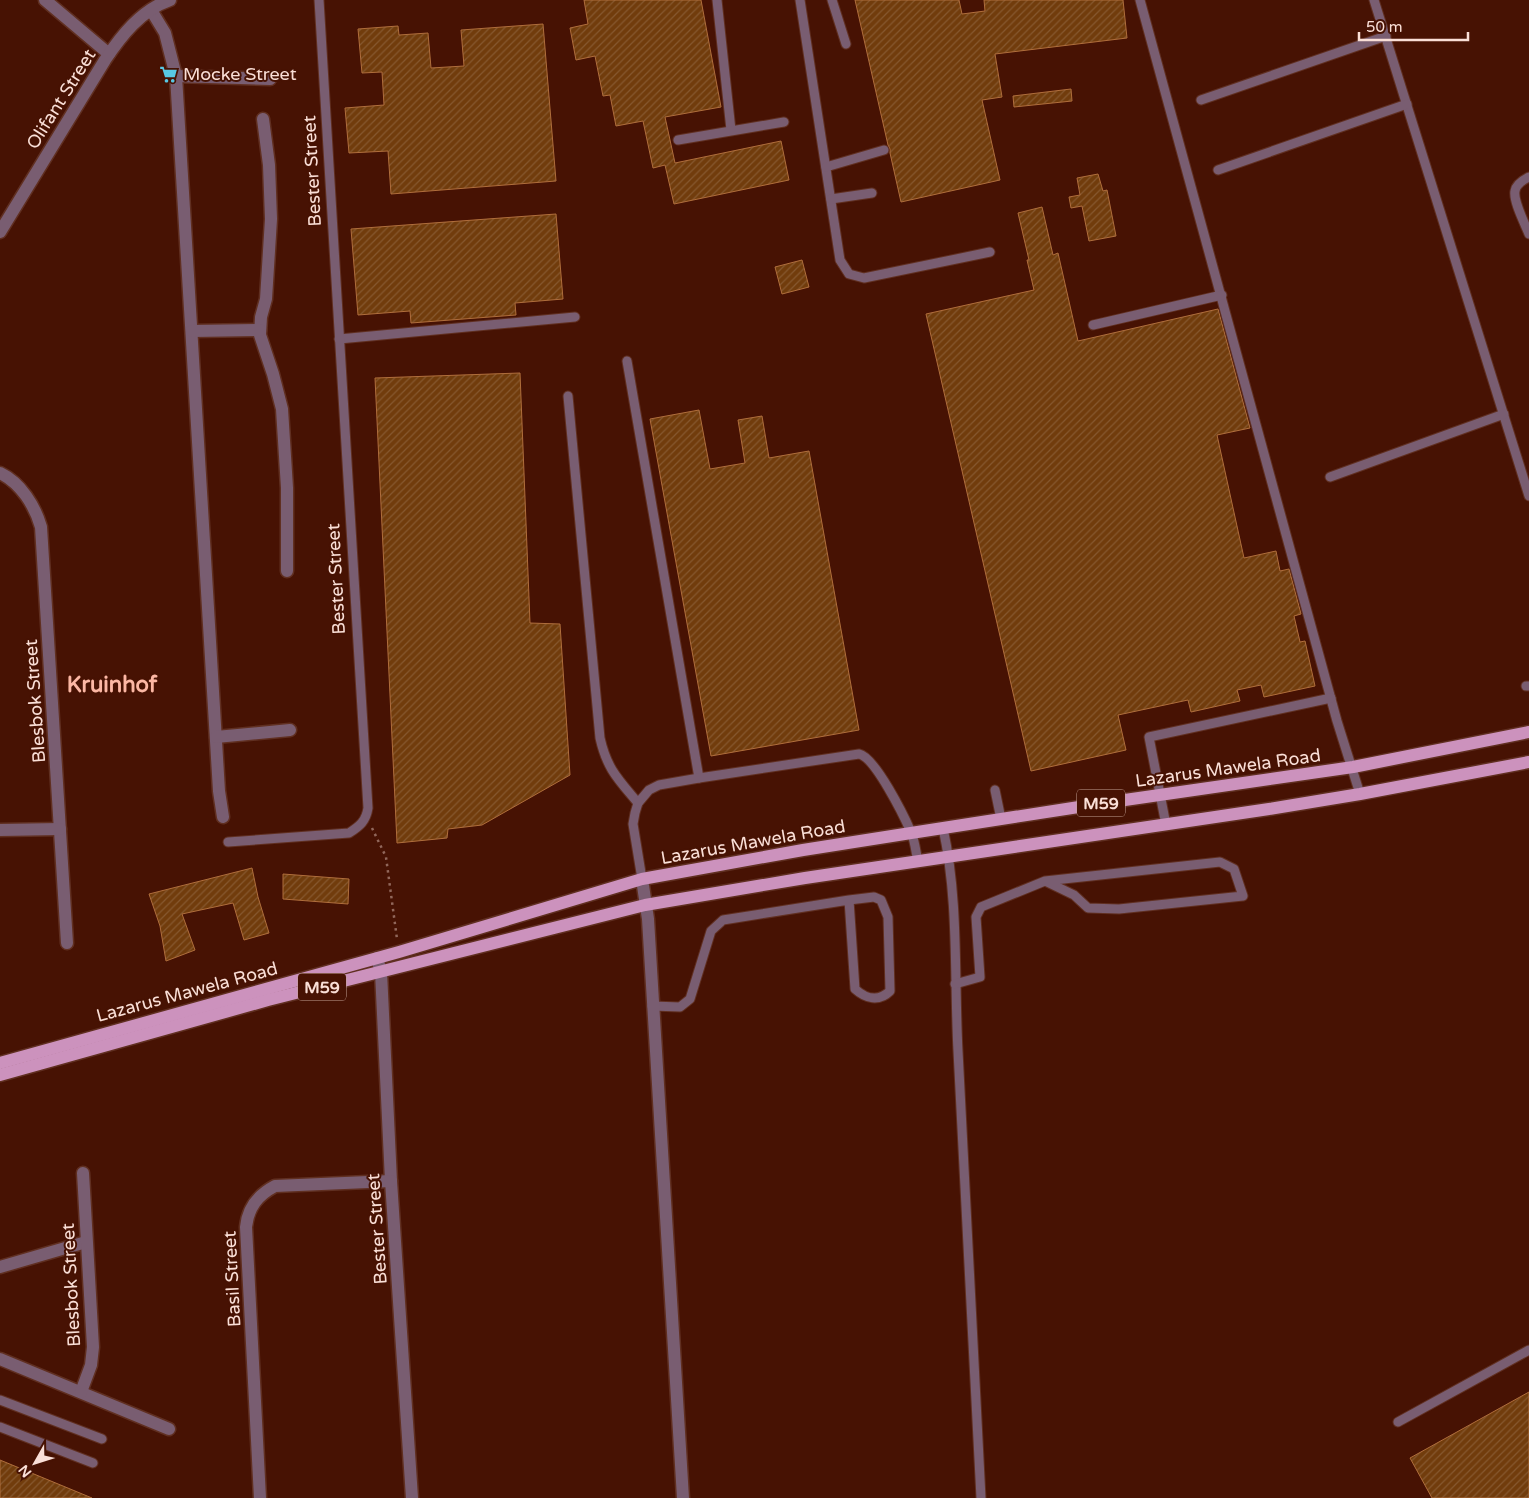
<svg xmlns="http://www.w3.org/2000/svg" width="1529" height="1498" font-family="'Varela Round',sans-serif">
  <style>
    .building { fill: url(#building-hatch); stroke: #b06e3c }
    .lines { fill: none; stroke-linecap: round; stroke-linejoin: round }
    .lane-casing { stroke: #602f21; stroke-width: 11 }
    .street-casing { stroke: #602f21; stroke-width: 15 }
    .primary-casing { stroke: #602f21; stroke-width: 15 }
    .path { stroke: #91675b; stroke-width: 2.5; stroke-dasharray: 2.5 4; stroke-linecap: butt }
    .lane { stroke: #795d71; stroke-width: 9 }
    .street { stroke: #795d71; stroke-width: 12 }
    .primary { stroke: #cc92bd; stroke-width: 12 }
    .labels { text-anchor: middle; stroke-width: 4; stroke-linejoin: round; paint-order: stroke }
    .shield { fill: #471203; stroke: #c4a297; stroke-width: 1 }
    .shield-label { font-size: 16px; font-weight: bold; fill: #fadfd7 }
    .poi-label { font-size: 18px; fill: #fadfd7; stroke: #471203; text-anchor: start }
    .street-label { font-size: 18px; fill: #fadfd7; stroke: #471203 }
    .district-label { font-size: 22px; font-weight: bold; fill: #fcb7a4; stroke: #471203 }
  </style>
  <defs>
    <pattern id="building-hatch" width="6" height="6" patternUnits="userSpaceOnUse" patternTransform="scale(1.25)"><rect width="6" height="6" fill="#713c0c"/><path d="M-1 1l2-2M0 6l6-6M5 7l2-2" fill="none" stroke="#86582f"/></pattern>
  </defs>
  <rect width="100%" height="100%" fill="#471203"/>
  <!-- building -->
  <g class="building">
    <polygon points="584,0 701,0 721,107 665,117 675,163 781,141 789,180 674,204 665,165 653,168 643,121 616,126 610,95 603,96 595,56 576,60 570,28 588,24"/>
    <polygon points="855,0 959,0 962,14 985,11 984,0 1123,0 1127,38 995,54 1002,97 982,100 1000,180 901,202 890,153 890,149 888,145"/>
    <polygon points="543,24 556,181 391,194 388,151 349,153 345,108 384,105 382,72 362,73 358,29 398,26 399,35 428,33 431,68 464,66 461,30"/>
    <polygon points="1071,89 1072,101 1014,107 1013,96"/>
    <polygon points="1098,174 1103,191 1107,190 1116,236 1089,241 1082,206 1071,208 1069,197 1080,195 1077,178"/>
    <polygon points="1042,207 1053,255 1058,253 1078,341 1218,309 1250,428 1217,435 1244,558 1276,551 1280,571 1289,569 1301,614 1294,616 1300,642 1305,641 1315,686 1264,697 1261,685 1237,690 1240,701 1191,712 1188,700 1118,715 1126,750 1031,771 926,314 1034,290 1027,260 1029,260 1018,213"/>
    <polygon points="556,214 563,299 515,303 516,315 411,323 410,311 358,315 351,229"/>
    <polygon points="802,260 809,287 782,294 775,267"/>
    <polygon points="520,373 530,623 560,624 570,775 482,825 448,829 447,838 397,843 375,378"/>
    <polygon points="699,410 710,469 745,463 738,420 762,416 769,458 809,451 859,730 711,756 650,419"/>
    <polygon points="252,868 258,897 269,933 244,940 233,903 182,914 195,950 166,961 160,926 149,894"/>
    <polygon points="283,874 349,879 348,904 283,899"/>
    <polygon points="1529,1392 1529,1498 1432,1498 1410,1458"/>
    <polygon points="0,1460 92,1498 0,1498"/>
  </g>
  <g class="lines">
    <defs>
      <g id="lane">
        <polyline points="717,0 731,130"/>
        <polyline points="800,0 840,260 849,274 864,278 990,252"/>
        <polyline points="832,0 846,44"/>
        <polyline points="1140,0 1337,721 1360,794"/>
        <polyline points="1374,0 1529,496"/>
        <polyline points="1201,100 1386,36"/>
        <polyline points="678,140 784,122"/>
        <polyline points="826,167 884,150"/>
        <polyline points="1218,170 1407,104"/>
        <polyline points="831,199 872,193"/>
        <path d="M1529,234C1525,224 1513,201 1515,191C1516,184 1523,180 1529,177"/>
        <polyline points="1093,325 1222,295"/>
        <polyline points="339,339 575,317"/>
        <polyline points="627,361 699,778"/>
        <path d="M568,396L600,738C607,769 618,779 638,803"/>
        <polyline points="1330,477 1504,414"/>
        <polyline points="1526,686 1529,686"/>
        <polyline points="995,790 1001,819"/>
        <polyline points="1166,825 1149,737 1331,698"/>
        <path d="M943,828C959,901 954,977 958,1051C966,1200 973,1349 981,1498"/>
        <path d="M228,842L349,833C360,826 366,821 368,808L319,0"/>
        <path d="M642,879L633,824L635,813L638,803L649,790L659,785L699,778L859,754C875,757 904,816 911,832C915,841 916,853 918,862"/>
        <polyline points="955,984 980,977 976,917 981,907 1045,881 1220,862 1234,869 1243,896 1119,909 1088,908 1074,895 1045,881"/>
        <path d="M652,1006L680,1007L690,999L711,931L723,920L849,900L874,897L881,900L888,917L890,991C879,1002 866,999 855,989L849,900"/>
        <polyline points="0,1400 102,1439"/>
        <polyline points="1398,1422 1529,1350"/>
        <polyline points="0,1427 93,1463"/>
      </g>
      <g id="street">
        <polyline points="45,0 109,54"/>
        <polyline points="151,10 165,33 176,76 219,791 223,817"/>
        <polyline points="176,76 270,79"/>
        <polyline points="263,119 269,165 271,219 266,299 261,317 260,335 273,374 282,409 287,488 287,571"/>
        <path d="M0,232L105,60C121,36 141,10 170,0"/>
        <polyline points="192,331 260,330"/>
        <path d="M0,473C21,483 35,506 41,527L67,943"/>
        <polyline points="216,737 290,730"/>
        <polyline points="0,830 60,829"/>
        <polyline points="642,879 648,919 683,1498"/>
        <polyline points="377,958 381,972 391,1181 412,1498"/>
        <polyline points="0,1267 86,1242"/>
        <polyline points="0,1359 169,1429"/>
        <polyline points="81,1392 91,1365 93,1347 83,1173"/>
        <path d="M260,1498L246,1227C248,1207 258,1195 275,1186L391,1181"/>
      </g>
      <g id="primary">
        <polyline points="0,1063 399,952 642,879 803,850 911,833 1111,802 1353,767 1529,732"/>
        <polyline points="0,1075 268,1000 645,905 805,878 1269,809 1360,794 1529,762"/>
      </g>
    </defs>
    <!-- lane casing -->
    <use href="#lane" class="lane-casing"/>
    <!-- street casing -->
    <use href="#street" class="street-casing"/>
    <!-- primary casing -->
    <use href="#primary" class="primary-casing"/>
    <!-- path -->
    <polyline class="path" points="372,828 386,857 397,939"/>
    <!-- lane -->
    <use href="#lane" class="lane"/>
    <!-- street -->
    <use href="#street" class="street"/>
    <!-- primary -->
    <use href="#primary" class="primary"/>
  </g>
  <!-- icons -->
  <defs>
    <symbol id="supermarket-bare" viewBox="-9 -9 18 18"><path d="M-6-5.5h2.5l.6 2H6L4.5 2H-2.5L-4.4-4H-6ZM-1.5 3.2a1.3 1.3 0 1 0 .1 0ZM3 3.2a1.3 1.3 0 1 0 .1 0Z" fill="#58c8e4" stroke="#471203" stroke-width="2.5" paint-order="stroke"/></symbol>
  </defs>
  <g fill-rule="evenodd">
    <use href="#supermarket-bare" x="156" y="62" width="25" height="25"/>
  </g>
  <g class="labels">
    <!-- shield labels -->
    <g class="shield">
      <rect x="1077" y="789.5" width="48" height="27" rx="4"/>
      <rect x="298" y="973.5" width="48" height="27" rx="4"/>
    </g>
    <g class="shield-label">
      <text x="1101" y="809">M59</text>
      <text x="322" y="993">M59</text>
    </g>
    <!-- poi labels -->
    <g class="poi-label">
      <text x="183" y="80">Mocke Street</text>
    </g>
    <!-- street labels -->
    <g class="street-label">
      <text transform="translate(61 99) rotate(-58)" y="6">Olifant Street</text>
      <text transform="translate(312 171) rotate(-93)" y="6">Bester Street</text>
      <text transform="translate(336 579) rotate(-93)" y="6">Bester Street</text>
      <text transform="translate(35 701) rotate(-94)" y="6">Blesbok Street</text>
      <text transform="translate(1228 768) rotate(-8)" y="6">Lazarus Mawela Road</text>
      <text transform="translate(753 842) rotate(-10)" y="6">Lazarus Mawela Road</text>
      <text transform="translate(187 992) rotate(-15)" y="6">Lazarus Mawela Road</text>
      <text transform="translate(377 1229) rotate(-94)" y="6">Bester Street</text>
      <text transform="translate(232 1279) rotate(-93)" y="6">Basil Street</text>
      <text transform="translate(71 1285) rotate(-93)" y="6">Blesbok Street</text>
    </g>
    <!-- district labels -->
    <g class="district-label">
      <text x="112" y="692">Kruinhof</text>
    </g>
  </g>
  <!-- north arrow -->
  <g transform="translate(35 1463) rotate(231)" stroke="#471203" stroke-width="4" paint-order="stroke">
  <path d="M0-4L9 19L0 12L-9 19Z" fill="#fadfd7"/>
  <text y="-8" font-size="14" font-weight="bold" text-anchor="middle" fill="#fadfd7">N</text>
  </g>
  <!-- scale -->
  <path d="M1359 32v8h109v-8" fill="none" stroke="#fadfd7" stroke-width="2.5"/>
  <text x="1366" y="32" font-size="15" fill="#fadfd7" stroke="#471203" stroke-width="4" paint-order="stroke">50 m</text>
</svg>
